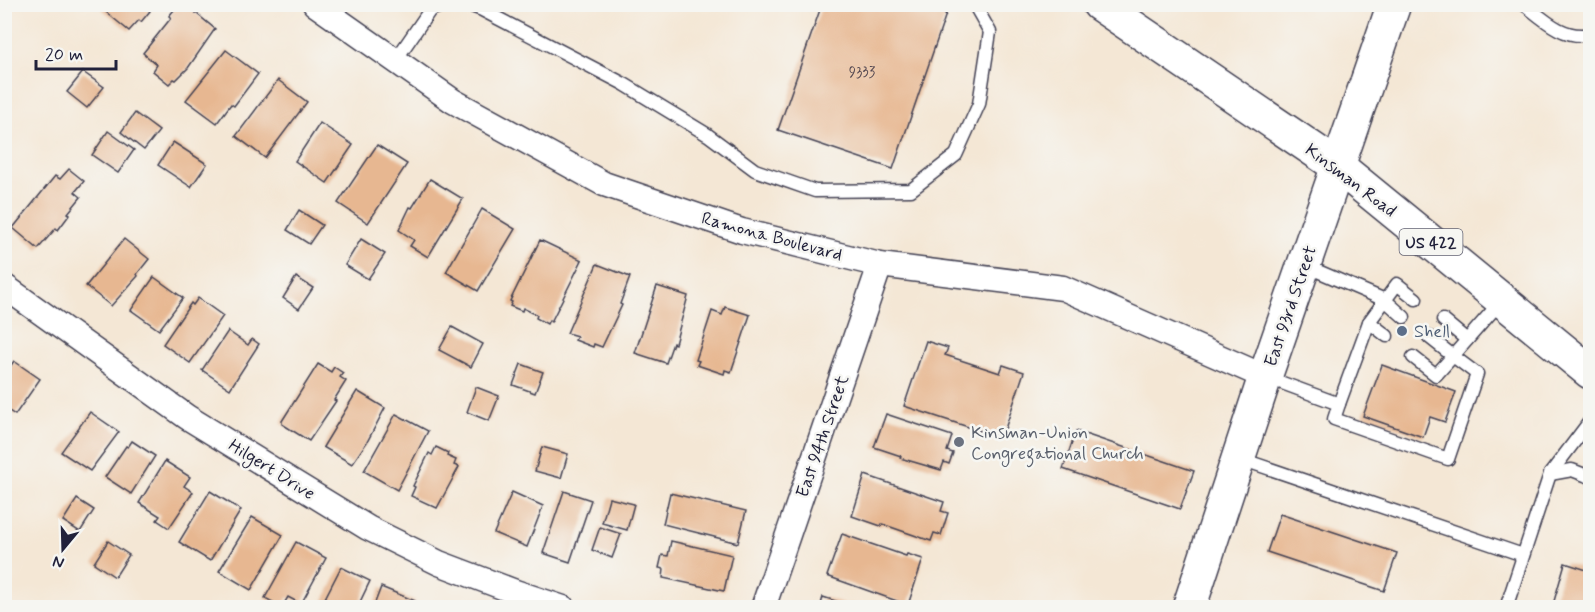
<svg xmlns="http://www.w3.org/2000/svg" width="1595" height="612" font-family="Mynerve,sans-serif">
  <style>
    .building { fill: #e7b791 }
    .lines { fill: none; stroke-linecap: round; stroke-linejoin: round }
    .lane-casing { stroke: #424052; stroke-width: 15 }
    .street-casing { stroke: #424052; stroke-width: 27 }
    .secondary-casing { stroke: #424052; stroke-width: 36 }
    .primary-casing { stroke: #424052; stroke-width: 36 }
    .lane { stroke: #fff; stroke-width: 12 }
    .street { stroke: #fff; stroke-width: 24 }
    .secondary { stroke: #fff; stroke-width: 33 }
    .primary { stroke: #fff; stroke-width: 33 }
    .service-dot { fill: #5c6f8a; stroke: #f6f6f2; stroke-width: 2 }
    .worship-dot { fill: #6b7280; stroke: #f6f6f2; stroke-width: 2 }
    .labels { text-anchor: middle; stroke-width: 5; stroke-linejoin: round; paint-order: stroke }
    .number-label { font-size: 15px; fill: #534750 }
    .shield { fill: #f6f6f2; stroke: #626272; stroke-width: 1.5 }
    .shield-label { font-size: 16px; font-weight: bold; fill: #22223b }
    .street-label { font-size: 18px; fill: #22223b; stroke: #f6f6f2 }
    .service-label { font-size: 18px; fill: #4e5e75; stroke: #f6f6f2; text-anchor: start }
    .worship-label { font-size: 18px; fill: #5b616d; stroke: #f6f6f2; text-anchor: start }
  </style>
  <rect width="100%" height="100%" fill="#f6f6f2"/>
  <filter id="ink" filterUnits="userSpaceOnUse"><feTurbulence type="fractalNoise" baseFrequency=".0167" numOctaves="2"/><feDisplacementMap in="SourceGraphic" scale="12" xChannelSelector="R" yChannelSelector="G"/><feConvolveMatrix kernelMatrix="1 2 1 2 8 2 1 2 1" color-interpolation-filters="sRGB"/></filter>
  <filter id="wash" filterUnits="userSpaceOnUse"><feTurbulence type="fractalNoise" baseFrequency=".008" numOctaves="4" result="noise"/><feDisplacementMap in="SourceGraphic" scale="24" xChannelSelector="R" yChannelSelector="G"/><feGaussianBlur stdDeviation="1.35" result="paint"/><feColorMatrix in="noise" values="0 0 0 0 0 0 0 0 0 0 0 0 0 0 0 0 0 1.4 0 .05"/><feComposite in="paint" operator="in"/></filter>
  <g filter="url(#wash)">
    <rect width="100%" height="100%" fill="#f4e7d5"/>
    <g id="blocks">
      <!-- building -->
      <g class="building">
        <polygon points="104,4 152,4 148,9 150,11 141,22 139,20 129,31 101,8"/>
        <polygon points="179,4 185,4 215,29 188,68 176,80 174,79 169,84 153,71 157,65 143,53 171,18 169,16"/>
        <polygon points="822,4 918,4 946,14 893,169 778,130"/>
        <polygon points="226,50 258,74 234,106 231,104 217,123 186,100"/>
        <polygon points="83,72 104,87 87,108 67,92"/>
        <polygon points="278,80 307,102 265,158 236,136"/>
        <polygon points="135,113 159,131 144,150 121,132"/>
        <polygon points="320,123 353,145 327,183 295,161"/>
        <polygon points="108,131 134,150 118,173 92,155"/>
        <polygon points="173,142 207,164 191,187 158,165"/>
        <polygon points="377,145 407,164 368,223 338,203"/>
        <polygon points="69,169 84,181 75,192 81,197 68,213 70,214 58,230 56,228 38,249 13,228 55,176 60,179"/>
        <polygon points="430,179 463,199 428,257 410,246 414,240 399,230 410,207 412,208"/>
        <polygon points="482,209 515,229 478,291 446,272"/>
        <polygon points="299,210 322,225 309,244 287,230"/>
        <polygon points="124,239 149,259 137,274 138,276 111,306 86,286"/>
        <polygon points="361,239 385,254 368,279 345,265"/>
        <polygon points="540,240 582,260 551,322 549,320 547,324 536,318 537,315 523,308 522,311 510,306 512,302 510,301"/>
        <polygon points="597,264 630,277 620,304 622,305 602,347 594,344 593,347 575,340 577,336 567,333"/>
        <polygon points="154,277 183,298 159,330 131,310"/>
        <polygon points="296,277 313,288 299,309 283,298"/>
        <polygon points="657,286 688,296 675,344 673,343 666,363 635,353"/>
        <polygon points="198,298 223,316 190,363 163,344 191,303 193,305"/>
        <polygon points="725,307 750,315 731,372 725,370 724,374 697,365 699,361 696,360 712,311 722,315"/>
        <polygon points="452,327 483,344 471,367 439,350"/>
        <polygon points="228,331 248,345 252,339 259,344 230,389 202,370"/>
        <polygon points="926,341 948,348 945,355 1000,373 1003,365 1024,372 1002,438 904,406"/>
        <polygon points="14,361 40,379 15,415 6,409 5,412 5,370 7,367 9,368"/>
        <polygon points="318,364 331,372 334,367 343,373 340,377 346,381 334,400 336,401 309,441 282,424 282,421"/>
        <polygon points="521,364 543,372 535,393 513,385"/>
        <polygon points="1382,365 1456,392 1445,422 1430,417 1423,437 1363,416"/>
        <polygon points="476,387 499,396 489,421 467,412"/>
        <polygon points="357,391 385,408 367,442 352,464 323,447"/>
        <polygon points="90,412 119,432 90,471 61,452"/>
        <polygon points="396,414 428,431 397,490 364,471"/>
        <polygon points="886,414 952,436 947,451 953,453 949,464 944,462 941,470 900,458 901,456 874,447"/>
        <polygon points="1076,431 1194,471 1180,509 1063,469"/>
        <polygon points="132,441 155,456 131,494 105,477 126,446 128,447"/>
        <polygon points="436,447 448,453 447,456 456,460 454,465 459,467 437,508 411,496 415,487 413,486 429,453 432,455"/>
        <polygon points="542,447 568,454 561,478 535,471"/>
        <polygon points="165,461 190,477 184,486 193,492 169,528 157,520 160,516 139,503"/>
        <polygon points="865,475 944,502 941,511 948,513 941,535 934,533 931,541 882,524 881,526 852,516"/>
        <polygon points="210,491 241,510 210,561 179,542"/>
        <polygon points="564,491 591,500 570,562 543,553"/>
        <polygon points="512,492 543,506 527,547 494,533"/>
        <polygon points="670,493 746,511 738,543 663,524"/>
        <polygon points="609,498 634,504 627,530 602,523"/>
        <polygon points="77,499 94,510 80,532 63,521"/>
        <polygon points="1280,514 1397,553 1384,591 1267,552"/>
        <polygon points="252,517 283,535 251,590 219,571"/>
        <polygon points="600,527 621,534 612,558 592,550"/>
        <polygon points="842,534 906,556 907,554 923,559 908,605 827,576"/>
        <polygon points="108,541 129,555 115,577 94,563"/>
        <polygon points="671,541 732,555 724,591 663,578 664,569 659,568 662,555 668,556"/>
        <polygon points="296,542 326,558 301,604 288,597 282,607 265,598"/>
        <polygon points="1565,563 1590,571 1590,608 1552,608"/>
        <polygon points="341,567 370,581 357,608 320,608"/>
        <polygon points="381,587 415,601 412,608 373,608"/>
        <polygon points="823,597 848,605 849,603 862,608 820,608"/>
      </g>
    </g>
  </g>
  <g filter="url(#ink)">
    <use href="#blocks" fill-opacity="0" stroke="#424052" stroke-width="1.5"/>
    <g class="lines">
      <defs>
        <g id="lane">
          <polyline points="466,4 482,10 624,84 708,135 755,170 815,191 911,190 956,155 979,104 990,32 974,4"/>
          <path d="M1524,4C1543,19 1564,40 1590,34"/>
          <polyline points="395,61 430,10 447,4"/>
          <polyline points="1306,266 1385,300 1404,317"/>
          <polyline points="1443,320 1467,340"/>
          <polyline points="1369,322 1387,336"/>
          <polyline points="1429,337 1453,356 1502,300"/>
          <polyline points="1266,377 1339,404 1369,322 1397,284 1416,299"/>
          <polyline points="1339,404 1334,419 1448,459 1477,374 1453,356 1436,375 1413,357"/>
          <polyline points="1241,459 1523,555"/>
          <polyline points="1550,474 1572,470 1590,477"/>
          <polyline points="1506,608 1550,474 1590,421"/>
        </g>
        <g id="street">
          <polyline points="315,4 453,101 604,184 742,231 880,265 1063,288 1265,377"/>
          <polyline points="4,286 187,417 368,528 439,563 518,593 563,608"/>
          <polyline points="763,608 880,265"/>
        </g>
        <polyline id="secondary" points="1189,608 1265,377 1394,4"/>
        <polyline id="primary" points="1099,4 1339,167 1590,372"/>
      </defs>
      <!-- lane casing -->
      <use href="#lane" class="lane-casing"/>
      <!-- street casing -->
      <use href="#street" class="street-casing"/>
      <!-- secondary casing -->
      <use href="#secondary" class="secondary-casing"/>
      <!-- primary casing -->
      <use href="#primary" class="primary-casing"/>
      <!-- lane -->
      <use href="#lane" class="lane"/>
      <!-- street -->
      <use href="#street" class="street"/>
      <!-- secondary -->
      <use href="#secondary" class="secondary"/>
      <!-- primary -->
      <use href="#primary" class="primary"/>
    </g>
  </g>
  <!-- markers -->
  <circle class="service-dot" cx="1402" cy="331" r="6"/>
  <circle class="worship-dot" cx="959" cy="442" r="6"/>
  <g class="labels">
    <!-- number labels -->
    <g class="number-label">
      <text x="862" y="77">9333</text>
    </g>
    <!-- shield labels -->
    <rect class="shield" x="1399.5" y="229" width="63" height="26" rx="4.5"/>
    <g class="shield-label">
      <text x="1431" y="248">US 422</text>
    </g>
    <!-- street labels -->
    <g class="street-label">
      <text transform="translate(1351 180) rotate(37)" y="6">Kinsman Road</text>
      <text transform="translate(772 236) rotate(15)" y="6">Ramona Boulevard</text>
      <text transform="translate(1290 306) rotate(-71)" y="6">East 93rd Street</text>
      <text transform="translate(822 436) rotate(-71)" y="6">East 94th Street</text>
      <text transform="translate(272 469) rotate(32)" y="6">Hilgert Drive</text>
    </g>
    <!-- service labels -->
    <g class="service-label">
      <text x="1414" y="337">Shell</text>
    </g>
    <!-- worship labels -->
    <g class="worship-label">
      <text x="971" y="438">Kinsman-Union<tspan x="971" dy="21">Congregational Church</tspan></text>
    </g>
  </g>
  <!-- margin -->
  <rect width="1595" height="612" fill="none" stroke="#f6f6f2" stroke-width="24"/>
  <!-- north arrow -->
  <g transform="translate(63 549) rotate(199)" stroke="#f6f6f2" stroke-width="4.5" paint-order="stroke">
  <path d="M0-4.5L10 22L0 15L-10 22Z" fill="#22223b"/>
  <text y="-9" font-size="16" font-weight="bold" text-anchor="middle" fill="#22223b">N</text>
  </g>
  <!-- scale -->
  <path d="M36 60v9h80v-9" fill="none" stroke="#22223b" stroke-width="3"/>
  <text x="45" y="60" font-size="18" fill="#22223b" stroke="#f6f6f2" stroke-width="4.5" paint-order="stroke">20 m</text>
</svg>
